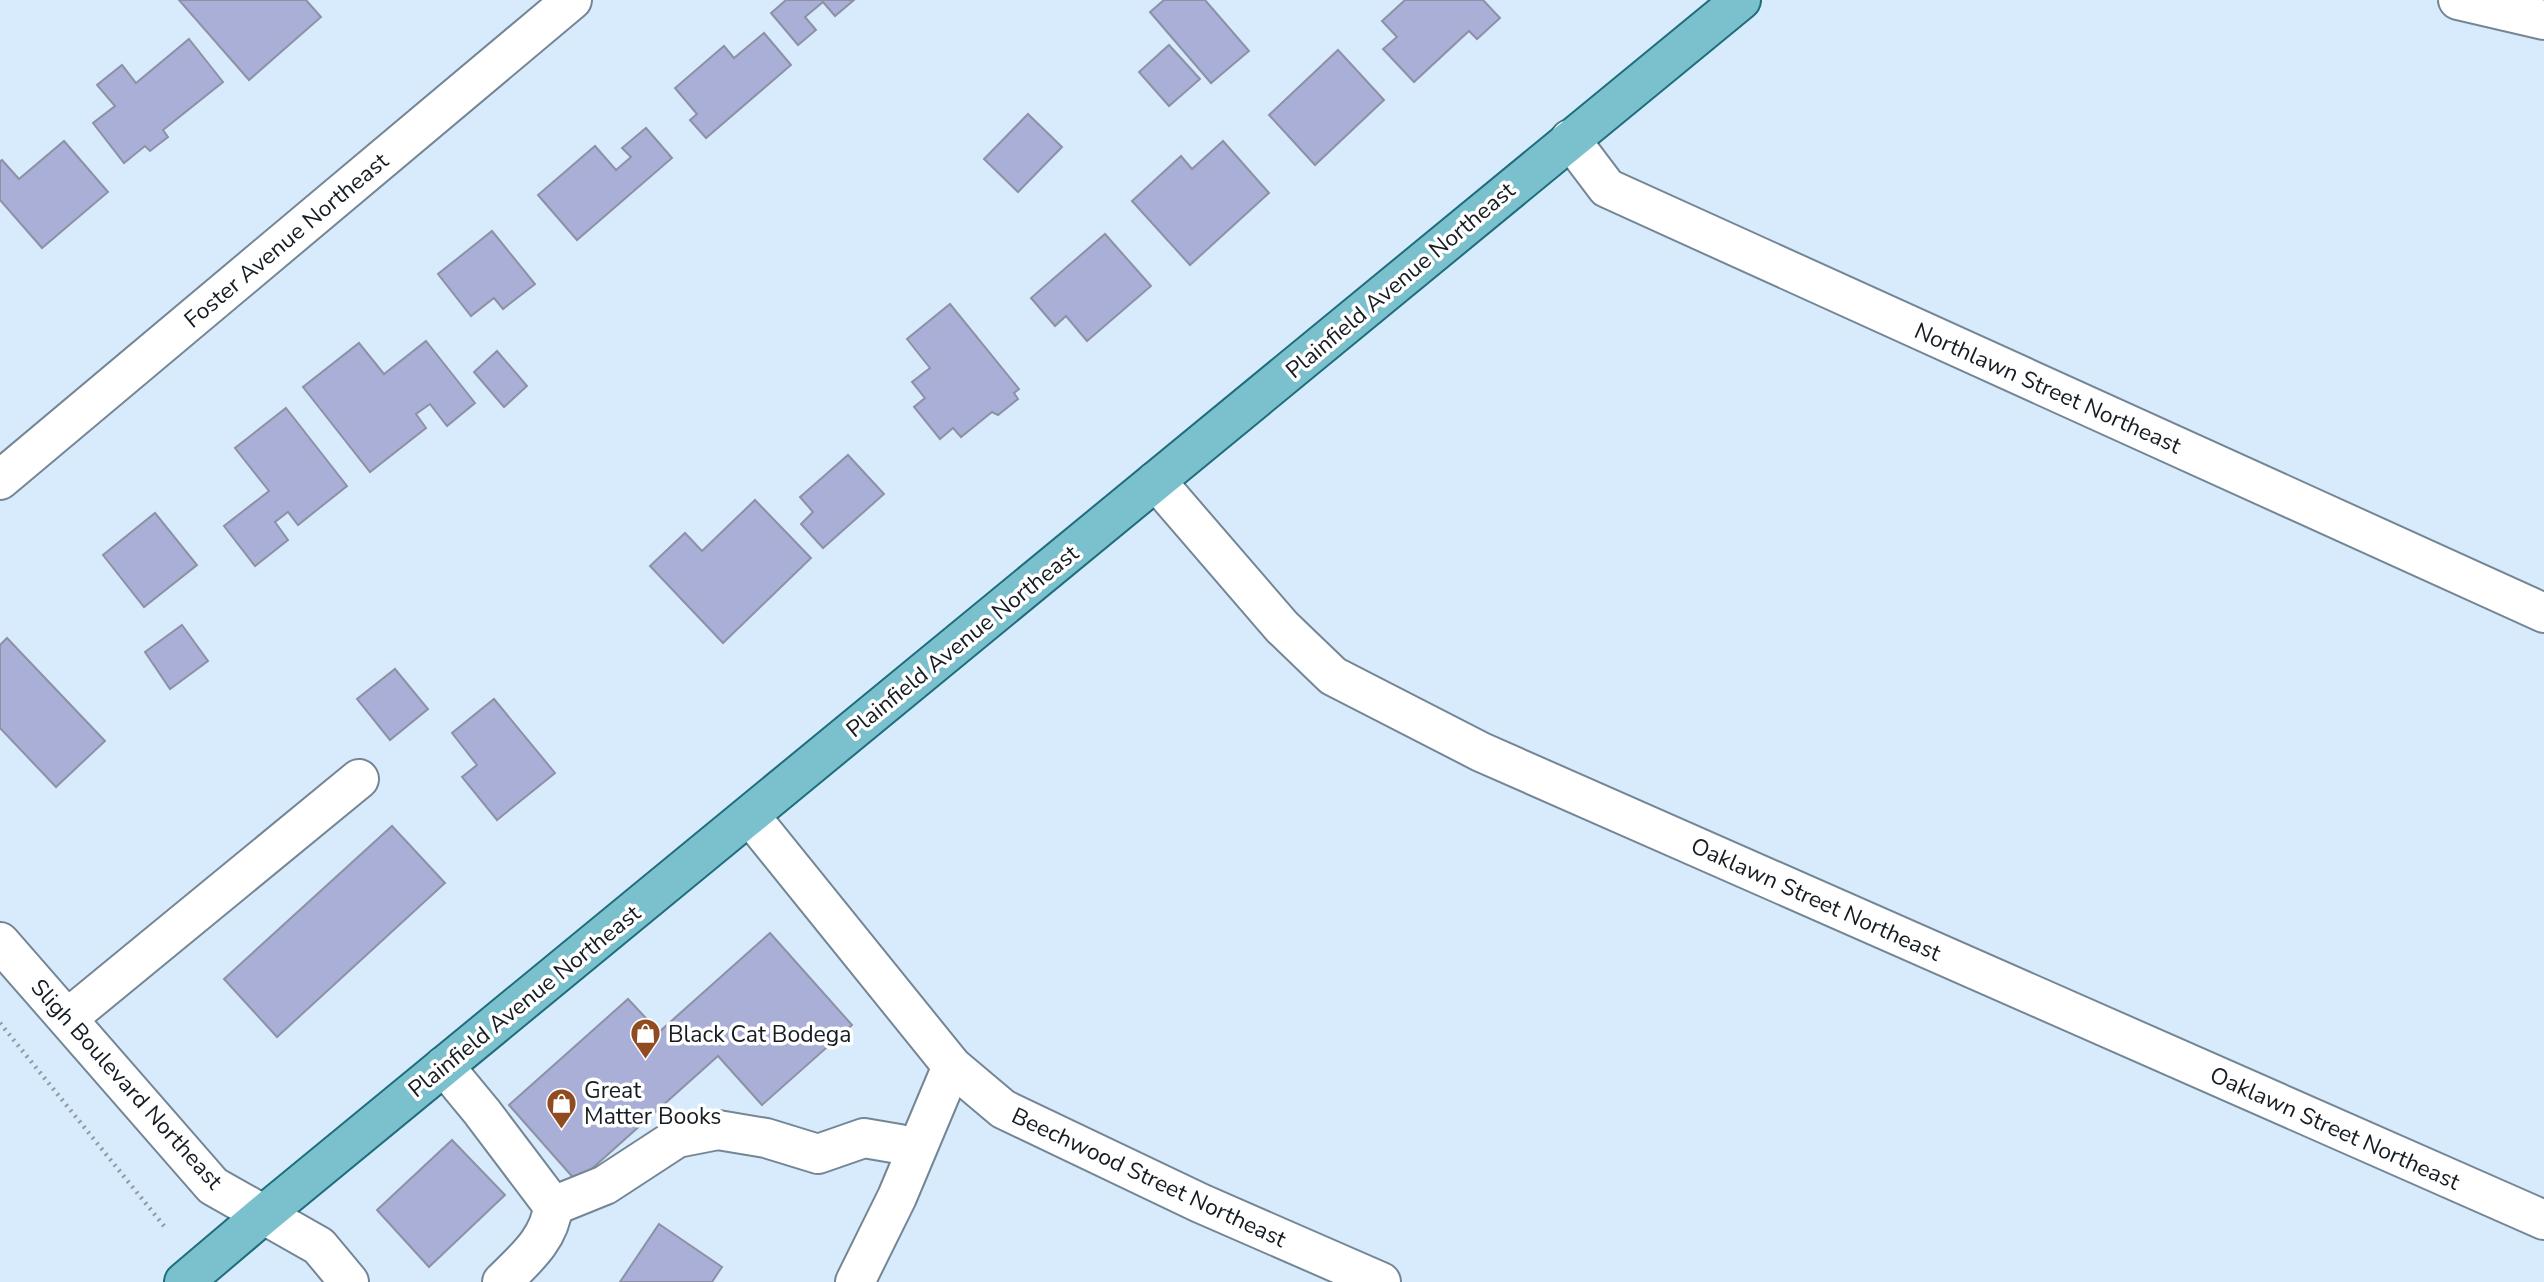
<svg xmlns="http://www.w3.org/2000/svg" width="2544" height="1282" font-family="'Nunito Sans',sans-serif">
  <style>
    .building { fill: #a9afd7; stroke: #8d91a5; stroke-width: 2 }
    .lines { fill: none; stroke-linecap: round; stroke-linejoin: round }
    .minor-casing { stroke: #748695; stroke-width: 42 }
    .major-casing { stroke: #1e6d7c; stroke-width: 42 }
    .path { stroke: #8d9ba8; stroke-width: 4.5; stroke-dasharray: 2 5; stroke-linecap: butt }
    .minor { stroke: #fff; stroke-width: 38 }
    .major { stroke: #7bc1cd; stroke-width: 38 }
    .labels { text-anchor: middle; stroke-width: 7; stroke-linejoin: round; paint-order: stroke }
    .street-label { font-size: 23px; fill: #151c22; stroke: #fff }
    .poi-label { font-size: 23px; fill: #151c22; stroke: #fff; text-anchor: start }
  </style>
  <rect width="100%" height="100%" fill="#d8ebfc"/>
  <!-- building -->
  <g class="building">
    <polygon points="179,0 306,0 321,17 249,80"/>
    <polygon points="786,0 854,0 835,16 823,2 805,17 816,30 798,45 771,13"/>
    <polygon points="1164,0 1205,0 1249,51 1211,83 1150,12"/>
    <polygon points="1405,0 1483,0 1500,18 1477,39 1469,31 1414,82 1383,49 1397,37 1382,21"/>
    <polygon points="764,33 791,65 706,138 690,120 697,114 675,88 724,46 734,58"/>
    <polygon points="189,39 223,82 163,130 168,137 150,151 145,146 124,163 93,123 115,106 97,85 122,65 136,83"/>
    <polygon points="1169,45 1200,79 1169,106 1139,72"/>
    <polygon points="1338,50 1384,100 1315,165 1269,115"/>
    <polygon points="1028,114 1062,147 1018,192 984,159"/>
    <polygon points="646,128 672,158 577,240 538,195 595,146 616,170 631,157 622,148"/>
    <polygon points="64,141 108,192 42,248 0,200 0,161 2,160 19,179"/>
    <polygon points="1223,141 1269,193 1190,265 1132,201 1181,156 1192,169"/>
    <polygon points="492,231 535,284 503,309 494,298 471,316 438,274"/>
    <polygon points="1105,234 1151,286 1087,341 1066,316 1055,326 1031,298"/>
    <polygon points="950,304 1019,389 1014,393 1018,399 998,415 992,412 961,437 953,428 940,439 914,407 925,398 912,382 930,368 907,339"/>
    <polygon points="426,341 475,403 447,426 430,404 416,414 426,428 370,472 303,387 359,343 384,374"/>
    <polygon points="497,351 527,386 504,407 474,372"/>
    <polygon points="286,408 347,486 298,525 288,512 275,522 288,540 255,566 224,526 269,491 235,448"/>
    <polygon points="848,455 884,494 823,548 801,524 813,512 800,497"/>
    <polygon points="755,500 811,558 723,643 650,566 685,533 702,551"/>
    <polygon points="155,513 197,565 144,607 103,555"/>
    <polygon points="182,625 208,661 170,689 145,652"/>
    <polygon points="7,638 105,741 56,787 0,728 0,645"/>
    <polygon points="395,669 428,709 390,740 357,699"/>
    <polygon points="494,699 555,773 497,820 462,777 477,765 452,733"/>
    <polygon points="392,826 445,883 277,1037 224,979"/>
    <polygon points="770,933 852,1025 762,1105 718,1056 577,1182 509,1105 628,999 659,1032"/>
    <polygon points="452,1140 505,1195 429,1267 377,1210"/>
    <polygon points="659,1224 722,1267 712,1282 620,1282"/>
  </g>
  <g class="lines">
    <defs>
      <g id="minor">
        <polyline points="2458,0 2544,20"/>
        <polyline points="1570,139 1607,188 2544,613"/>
        <polyline points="0,480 572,0"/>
        <polyline points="1156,481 1282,627 1333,676 1481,752 2544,1220"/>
        <polyline points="750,816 952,1066 1003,1109 1200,1203 1381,1282"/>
        <polyline points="0,942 213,1186 319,1246 349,1282"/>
        <polyline points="68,1018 359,779"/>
        <path d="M444,1066L482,1112L553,1206C550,1239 524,1260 502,1282"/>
        <polyline points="553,1206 605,1185 677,1138 718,1130 766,1138 818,1154 864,1138 899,1144 916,1150"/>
        <polyline points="855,1282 897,1197 952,1066"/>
      </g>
      <polyline id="major" points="184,1282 263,1215 1741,0"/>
    </defs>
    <!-- minor casing -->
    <use href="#minor" class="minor-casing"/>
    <!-- major casing -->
    <use href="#major" class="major-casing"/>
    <!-- path -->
    <polyline class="path" points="0,1023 164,1226"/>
    <!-- minor -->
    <use href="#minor" class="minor"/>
    <!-- major -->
    <use href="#major" class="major"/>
  </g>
  <!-- icons -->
  <defs>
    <symbol id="shop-pin" viewBox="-11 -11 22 30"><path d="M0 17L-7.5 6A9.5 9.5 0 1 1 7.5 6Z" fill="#904b21" stroke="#fff"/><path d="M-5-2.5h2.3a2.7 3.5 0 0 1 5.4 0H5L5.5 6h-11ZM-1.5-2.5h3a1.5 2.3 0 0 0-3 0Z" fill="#fff"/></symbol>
  </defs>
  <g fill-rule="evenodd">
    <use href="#shop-pin" x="628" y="1016" width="35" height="47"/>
    <use href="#shop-pin" x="544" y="1086" width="35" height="47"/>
  </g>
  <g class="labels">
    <!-- street labels -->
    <g class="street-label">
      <text transform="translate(286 240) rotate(-40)" y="8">Foster Avenue Northeast</text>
      <text transform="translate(1400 280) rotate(-40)" y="8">Plainfield Avenue Northeast</text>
      <text transform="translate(2048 388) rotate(24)" y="8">Northlawn Street Northeast</text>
      <text transform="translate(962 641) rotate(-39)" y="8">Plainfield Avenue Northeast</text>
      <text transform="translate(1816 899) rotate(24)" y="8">Oaklawn Street Northeast</text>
      <text transform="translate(524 1001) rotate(-39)" y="8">Plainfield Avenue Northeast</text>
      <text transform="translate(127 1084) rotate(48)" y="8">Sligh Boulevard Northeast</text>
      <text transform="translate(2335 1128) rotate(24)" y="8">Oaklawn Street Northeast</text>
      <text transform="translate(1149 1177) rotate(25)" y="8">Beechwood Street Northeast</text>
    </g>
    <!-- poi labels -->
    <g class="poi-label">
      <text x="668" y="1042">Black Cat Bodega</text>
      <text x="584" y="1098">Great<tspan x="584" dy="26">Matter Books</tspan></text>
    </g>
  </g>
</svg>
